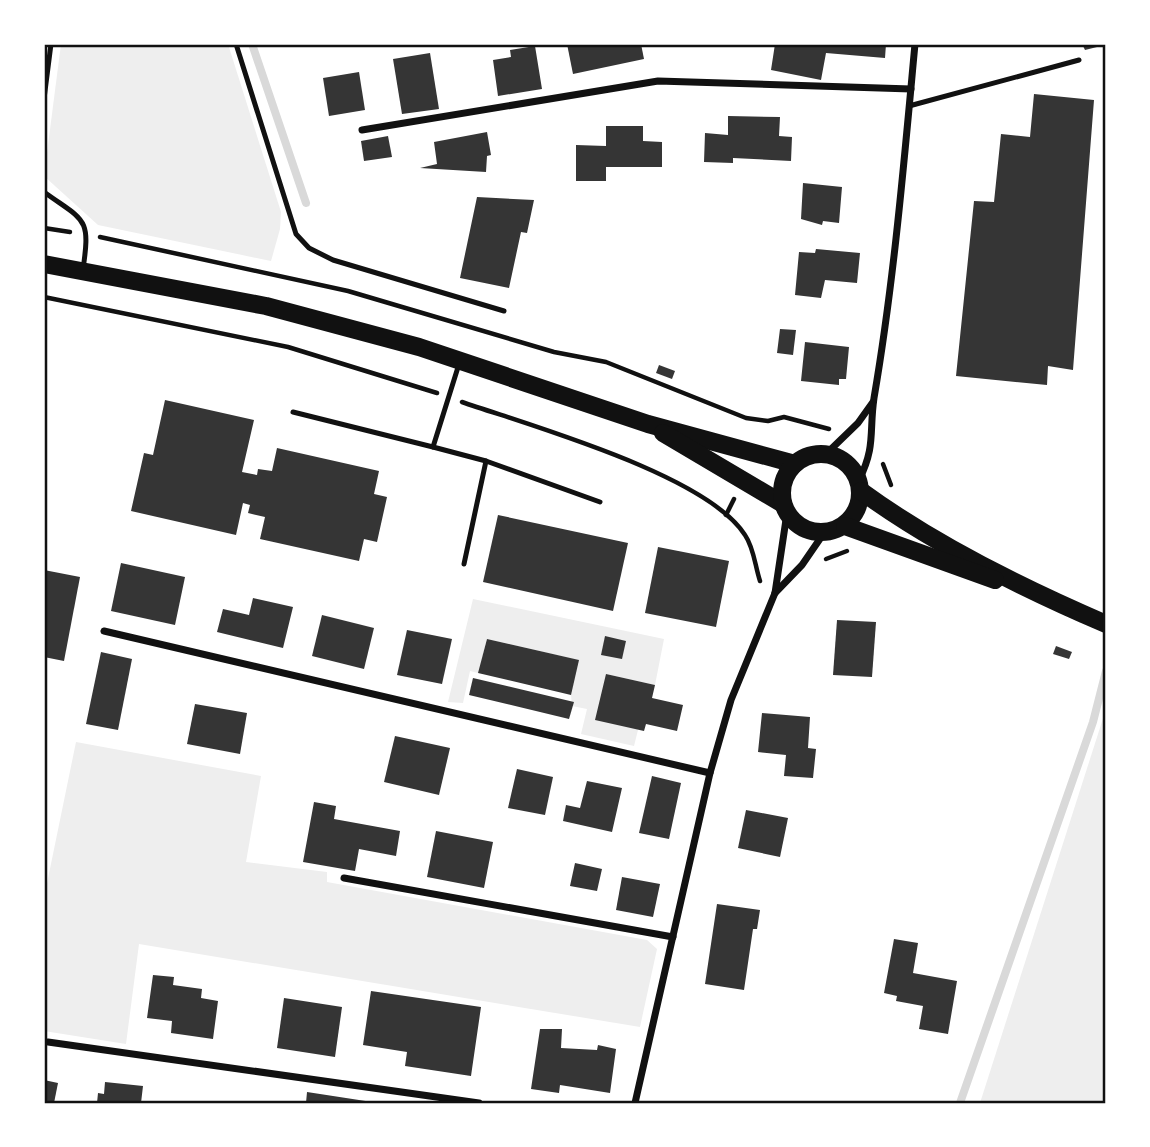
<svg xmlns="http://www.w3.org/2000/svg" width="1150" height="1147" font-family="Rubik,sans-serif">
  <style>
    .green { fill: #eee }
    .lines { fill: none; stroke-linecap: round; stroke-linejoin: round }
    .stream { stroke: #d9d9d9; stroke-width: 8 }
    .building { fill: #353535 }
    .path { stroke: #111; stroke-width: 4.5 }
    .service { stroke: #111; stroke-width: 5 }
    .minor { stroke: #111; stroke-width: 7 }
    .primary { stroke: #111; stroke-width: 18 }
    .neatline { fill: none; stroke: #111; stroke-width: 2.5 }
  </style>
  <rect width="100%" height="100%" fill="#fff"/>
  <!-- green -->
  <g class="green">
    <polygon points="61,44 228,44 281,212 280,229 271,261 98,225 44,176"/>
    <polygon points="473,599 664,639 655,685 606,674 638,730 634,746 581,734 587,709 572,706 571,695 578,660 487,639 478,673 470,671 463,703 448,702"/>
    <polygon points="1106,709 1106,1103 980,1103"/>
    <polygon points="76,742 261,776 246,862 327,872 327,882 647,940 657,949 640,1027 139,944 126,1044 44,1031 44,898"/>
  </g>
  <g class="lines">
    <!-- stream -->
    <g class="stream">
      <polyline points="252,44 306,203"/>
      <polyline points="960,1103 1093,722 1106,671"/>
    </g>
  </g>
  <!-- building -->
  <g class="building">
    <polygon points="567,44 641,44 644,59 573,74"/>
    <polygon points="775,44 886,44 885,58 826,53 821,80 771,70"/>
    <polygon points="1082,44 1105,44 1105,45 1085,50"/>
    <polygon points="535,46 542,89 498,96 493,60 511,57 510,50"/>
    <polygon points="430,53 439,109 402,114 393,59"/>
    <polygon points="359,72 365,110 329,116 323,78"/>
    <polygon points="1034,94 1094,100 1073,370 1048,366 1047,385 956,376 974,201 994,202 1001,134 1030,137"/>
    <polygon points="728,116 780,117 779,136 792,137 791,161 733,158 733,163 704,162 705,133 728,135"/>
    <polygon points="606,126 643,126 643,141 662,142 662,167 606,167 606,181 576,181 576,145 606,146"/>
    <polygon points="487,132 491,155 487,156 486,172 420,168 437,164 434,142"/>
    <polygon points="388,136 392,157 364,161 361,141"/>
    <polygon points="803,183 842,187 839,223 823,221 822,225 801,219"/>
    <polygon points="477,197 534,200 527,233 521,232 509,288 460,278"/>
    <polygon points="816,249 860,253 857,283 825,280 821,298 795,295 799,252 815,253"/>
    <polygon points="780,329 796,330 793,355 777,353"/>
    <polygon points="805,342 849,347 846,379 839,379 839,385 801,381"/>
    <polygon points="659,365 675,371 672,379 656,373"/>
    <polygon points="165,400 254,420 242,472 257,475 258,469 272,471 277,448 379,471 374,494 387,497 377,542 364,539 359,561 260,539 265,517 248,513 250,505 243,503 236,535 131,511 144,453 153,455"/>
    <polygon points="498,515 628,543 613,611 483,582"/>
    <polygon points="658,547 729,561 716,627 645,613"/>
    <polygon points="121,563 185,577 175,625 111,611"/>
    <polygon points="44,570 80,577 64,661 44,657"/>
    <polygon points="253,598 293,607 283,648 217,632 223,609 249,615"/>
    <polygon points="322,615 374,628 364,669 312,656"/>
    <polygon points="837,620 876,622 872,677 833,675"/>
    <polygon points="407,630 452,639 442,684 397,675"/>
    <polygon points="605,636 626,641 622,659 601,655"/>
    <polygon points="487,639 579,660 571,695 478,673"/>
    <polygon points="1056,646 1072,652 1069,659 1053,654"/>
    <polygon points="101,652 132,659 118,730 86,724"/>
    <polygon points="606,674 655,685 652,698 683,705 677,731 646,724 644,731 595,720"/>
    <polygon points="473,678 574,702 569,719 469,695"/>
    <polygon points="195,704 247,713 240,754 187,744"/>
    <polygon points="762,713 810,717 808,748 816,749 813,778 784,776 786,755 758,752"/>
    <polygon points="395,736 450,748 439,795 384,782"/>
    <polygon points="517,769 553,777 545,815 508,808"/>
    <polygon points="652,776 681,783 669,839 639,833"/>
    <polygon points="587,781 622,788 612,832 563,821 566,805 580,808"/>
    <polygon points="314,802 336,806 334,819 400,831 396,856 359,849 355,871 303,862"/>
    <polygon points="746,810 788,818 780,857 738,848"/>
    <polygon points="436,831 493,842 484,888 427,877"/>
    <polygon points="575,863 602,869 597,891 570,886"/>
    <polygon points="622,877 660,884 653,917 616,910"/>
    <polygon points="717,904 760,910 757,929 753,929 744,990 705,984"/>
    <polygon points="894,939 918,943 913,973 957,981 948,1034 919,1029 923,1006 896,1001 897,996 884,993"/>
    <polygon points="153,975 174,977 173,985 202,989 201,998 218,1001 213,1039 171,1033 172,1021 147,1018"/>
    <polygon points="371,991 481,1007 471,1076 405,1066 407,1052 363,1045"/>
    <polygon points="284,998 342,1007 335,1057 277,1048"/>
    <polygon points="540,1029 562,1029 561,1048 597,1050 598,1045 616,1049 610,1093 560,1085 559,1093 531,1089"/>
    <polygon points="44,1080 58,1083 54,1103 44,1103"/>
    <polygon points="105,1082 143,1086 141,1103 97,1103 98,1093 104,1094"/>
    <polygon points="307,1092 372,1102 372,1103 306,1103"/>
  </g>
  <g class="lines">
    <!-- path -->
    <g class="path">
      <polyline points="44,228 70,232"/>
      <polyline points="100,237 348,291 554,352 606,362 746,418 768,421 784,417 829,429"/>
      <polyline points="44,297 288,347 437,393"/>
      <path d="M462,402C531,426 707,475 745,535C754,548 755,566 760,581"/>
      <polyline points="883,464 891,485"/>
      <polyline points="726,515 734,499"/>
      <polyline points="826,559 847,551"/>
    </g>
    <!-- service -->
    <g class="service">
      <polyline points="236,44 296,234 309,248 333,260 504,311"/>
      <polyline points="44,99 51,44"/>
      <polyline points="909,106 1079,60"/>
      <path d="M44,192C84,221 91,216 83,269"/>
      <polyline points="293,412 433,447 459,364"/>
      <polyline points="433,447 486,461 464,564"/>
      <polyline points="486,461 600,502"/>
    </g>
    <!-- minor -->
    <g class="minor">
      <polyline points="362,130 658,81 911,89"/>
      <polyline points="826,454 858,423 873,402"/>
      <path d="M859,480C876,446 869,432 874,398C894,281 904,162 915,44"/>
      <polyline points="775,593 802,565 824,533"/>
      <polyline points="104,631 710,773"/>
      <polyline points="344,878 673,937"/>
      <polyline points="48,1042 479,1103"/>
      <polyline points="635,1103 710,773 731,700 775,593 787,513"/>
    </g>
    <!-- primary -->
    <g class="primary">
      <polyline points="44,264 266,306 419,347 648,424 795,464"/>
      <polyline points="663,433 783,504"/>
      <circle cx="821" cy="493" r="39"/>
      <path d="M861,491C935,545 1022,588 1106,624"/>
      <polyline points="845,526 995,580"/>
    </g>
  </g>
  <!-- border -->
  <rect width="1150" height="1147" fill="none" stroke="#ffffff" stroke-width="91"/>
  <rect x="46" y="46" width="1058" height="1056" class="neatline"/>
</svg>
